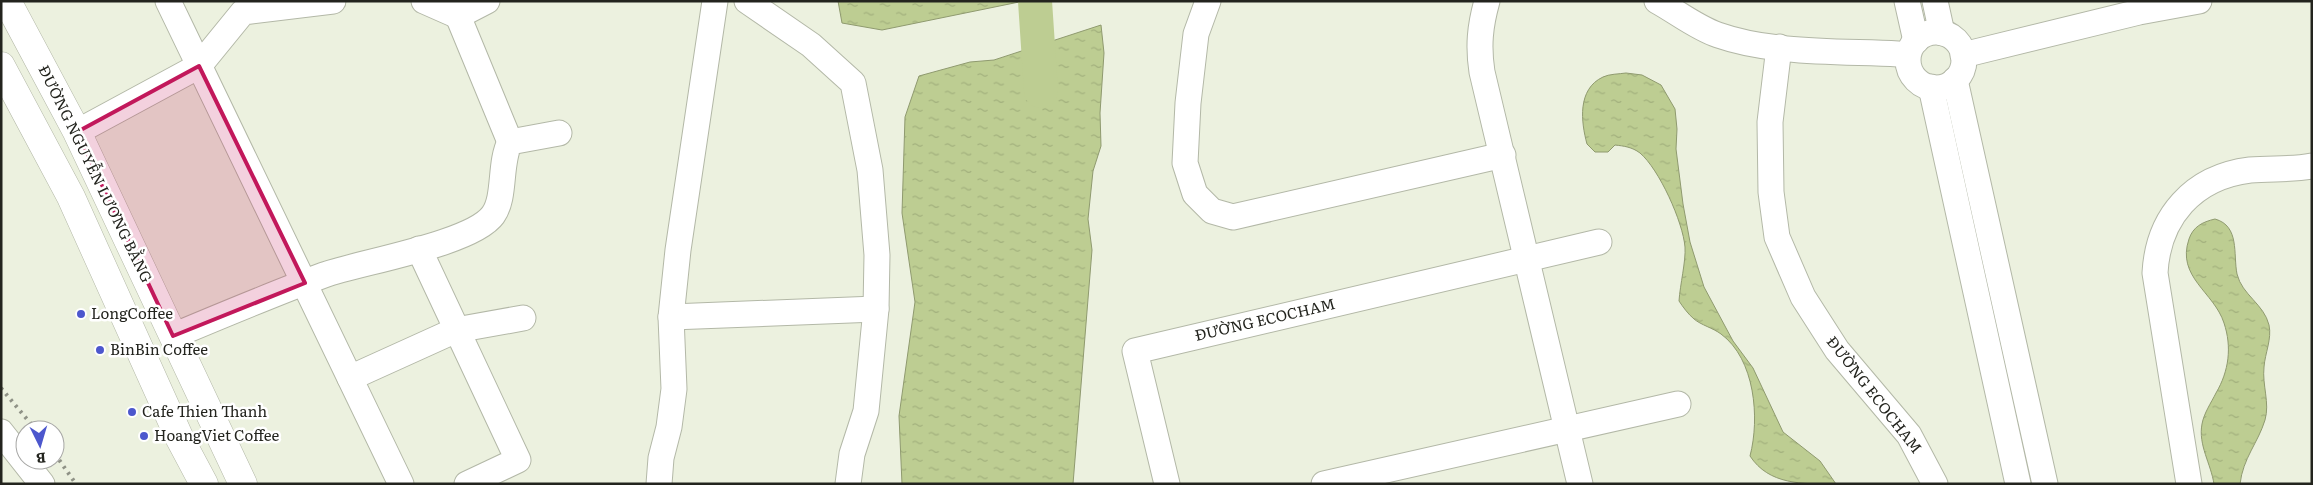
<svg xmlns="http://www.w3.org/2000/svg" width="2313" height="485" font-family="Literata,serif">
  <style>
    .water { fill: url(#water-ripples); stroke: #8f9a6f }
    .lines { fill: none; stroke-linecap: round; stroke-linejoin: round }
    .stream { stroke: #8f9a6f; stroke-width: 5.5 }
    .river { stroke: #bdcd92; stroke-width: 34 }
    .minor-casing { stroke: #b3b8a7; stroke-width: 27 }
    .highway-casing { stroke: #b3b8a7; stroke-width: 29 }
    .minor { stroke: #fff; stroke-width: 25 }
    .highway { stroke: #fff; stroke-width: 28 }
    .rail { stroke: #8f9286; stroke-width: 4; stroke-dasharray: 2.5 5; stroke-linecap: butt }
    .marked { fill: #c2185b; fill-opacity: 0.2; stroke: #c2185b; stroke-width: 4; stroke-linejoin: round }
    .poi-dot { fill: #4c57cd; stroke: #fff; stroke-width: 2 }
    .labels { text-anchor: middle; stroke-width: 5; stroke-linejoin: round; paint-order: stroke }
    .street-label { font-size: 15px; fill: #23241e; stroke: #fff }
    .poi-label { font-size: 15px; fill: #23241e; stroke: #fff; text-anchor: start }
  </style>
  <defs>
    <pattern id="water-ripples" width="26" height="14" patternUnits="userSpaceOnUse" patternTransform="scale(1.25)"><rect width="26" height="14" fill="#bdcd92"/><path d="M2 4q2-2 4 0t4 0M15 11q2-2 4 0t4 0" fill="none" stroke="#a2b07d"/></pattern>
  </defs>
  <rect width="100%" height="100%" fill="#ecf1df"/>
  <!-- water -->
  <g class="water">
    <polygon points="838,1 1024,1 882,30 842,23"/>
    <polygon points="1101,25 1104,53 1100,113 1101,146 1093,171 1088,219 1092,250 1073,484 902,484 899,416 915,302 902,213 905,117 919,76 970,62 994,60"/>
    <path d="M1626,73L1642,75L1661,85L1675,109L1677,129L1676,149L1683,204L1690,242L1704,287L1733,341L1753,368L1783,432L1820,461L1836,484C1802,484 1769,485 1750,456C1760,418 1755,359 1721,334C1713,328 1701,325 1694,319C1688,314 1683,307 1679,301C1680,285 1686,261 1685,247C1683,222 1659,169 1640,153C1632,147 1624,146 1615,145L1608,152H1595L1587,144C1581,122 1577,89 1603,77C1609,74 1619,74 1626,73Z"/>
    <path d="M2215,219C2240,226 2233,254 2237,274C2242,295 2264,304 2269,325C2272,339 2265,353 2264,367C2262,385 2270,403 2265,420C2258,443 2243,458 2240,484H2214C2211,464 2198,445 2202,424C2204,413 2211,403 2216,393C2229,371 2232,347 2224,323C2214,292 2176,277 2189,239C2193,227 2202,222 2215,219Z"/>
  </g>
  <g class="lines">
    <!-- stream -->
    <polyline class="stream" points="1034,1 1044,43"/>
    <!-- river -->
    <polyline class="river" points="1035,1 1041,91"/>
    <defs>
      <g id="minor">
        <polyline points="168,1 401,484"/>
        <polyline points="424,1 458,16 487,1"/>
        <polyline points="747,1 811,45 853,83 870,170 877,255 876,309 866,411 852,454 848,484"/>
        <polyline points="1208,1 1196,34 1188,103 1185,163 1195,194 1212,211 1233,217 1503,155"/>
        <path d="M1487,1C1480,26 1478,46 1482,72L1580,484"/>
        <path d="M1657,1C1677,12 1697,28 1718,35C1772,54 1841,51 1898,54"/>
        <polyline points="1907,1 1916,41"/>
        <polyline points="1935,1 1942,33"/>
        <polyline points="458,16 510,142"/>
        <circle cx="1936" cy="60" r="28"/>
        <polyline points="1779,47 1770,122 1771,192 1777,237 1803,297 1837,350 1909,435 1935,484"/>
        <polyline points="1963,55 2139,12 2199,1"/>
        <polyline points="1955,80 2045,484"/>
        <polyline points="1931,87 2018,484"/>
        <polyline points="77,132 199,66 243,12 333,1"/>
        <polyline points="419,249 518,460 467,484"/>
        <polyline points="671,317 876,309"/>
        <path d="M173,336C223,315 273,294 324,275C361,262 472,244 493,215C506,197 499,163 510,142L559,133"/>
        <polyline points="350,378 456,330 523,318"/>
        <polyline points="1,432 42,484"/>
        <polyline points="659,484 661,458 669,427 674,389 671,317 678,250 715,1"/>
        <polyline points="1167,484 1135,351 1599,242"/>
        <polyline points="1324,484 1678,404"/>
        <path d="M2189,484L2155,273C2158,217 2193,177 2250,170C2271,168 2292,170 2312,166"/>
      </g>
      <g id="highway">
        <polyline points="7,1 77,132 243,484"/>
        <polyline points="1,66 71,197 180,439 204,484"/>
      </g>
    </defs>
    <!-- minor casing -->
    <use href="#minor" class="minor-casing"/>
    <!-- highway casing -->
    <use href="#highway" class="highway-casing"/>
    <!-- minor -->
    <use href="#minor" class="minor"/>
    <!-- highway -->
    <use href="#highway" class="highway"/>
    <!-- rail -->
    <g class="rail">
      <polyline points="1,388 36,430"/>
      <polyline points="55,454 76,484"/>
    </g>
  </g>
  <!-- marked area -->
  <path class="marked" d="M199,66L305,283L173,336L77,132Z"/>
  <!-- markers -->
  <g class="poi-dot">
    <circle cx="81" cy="314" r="5"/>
    <circle cx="100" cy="350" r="5"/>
    <circle cx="132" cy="412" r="5"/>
    <circle cx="144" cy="436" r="5"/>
  </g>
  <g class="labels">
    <!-- street labels -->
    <g class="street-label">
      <text transform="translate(95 174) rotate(64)" y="5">ĐƯỜNG NGUYỄN LƯƠNG BẰNG</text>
      <text transform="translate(1265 320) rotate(-13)" y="5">ĐƯỜNG ECOCHAM</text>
      <text transform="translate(1874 395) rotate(52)" y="5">ĐƯỜNG ECOCHAM</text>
    </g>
    <!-- poi labels -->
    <g class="poi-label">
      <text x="91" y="319">LongCoffee</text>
      <text x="110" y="355">BinBin Coffee</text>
      <text x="142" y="417">Cafe Thien Thanh</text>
      <text x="154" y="441">HoangViet Coffee</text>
    </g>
  </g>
  <!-- border -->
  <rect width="2313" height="485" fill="none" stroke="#23241e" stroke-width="5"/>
  <!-- north arrow -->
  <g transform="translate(40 445) rotate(175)"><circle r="24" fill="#ffffff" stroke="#a7a7a5"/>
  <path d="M0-4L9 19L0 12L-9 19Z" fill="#4c57cd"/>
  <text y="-8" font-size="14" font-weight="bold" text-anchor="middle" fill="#23241e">B</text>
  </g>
</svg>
